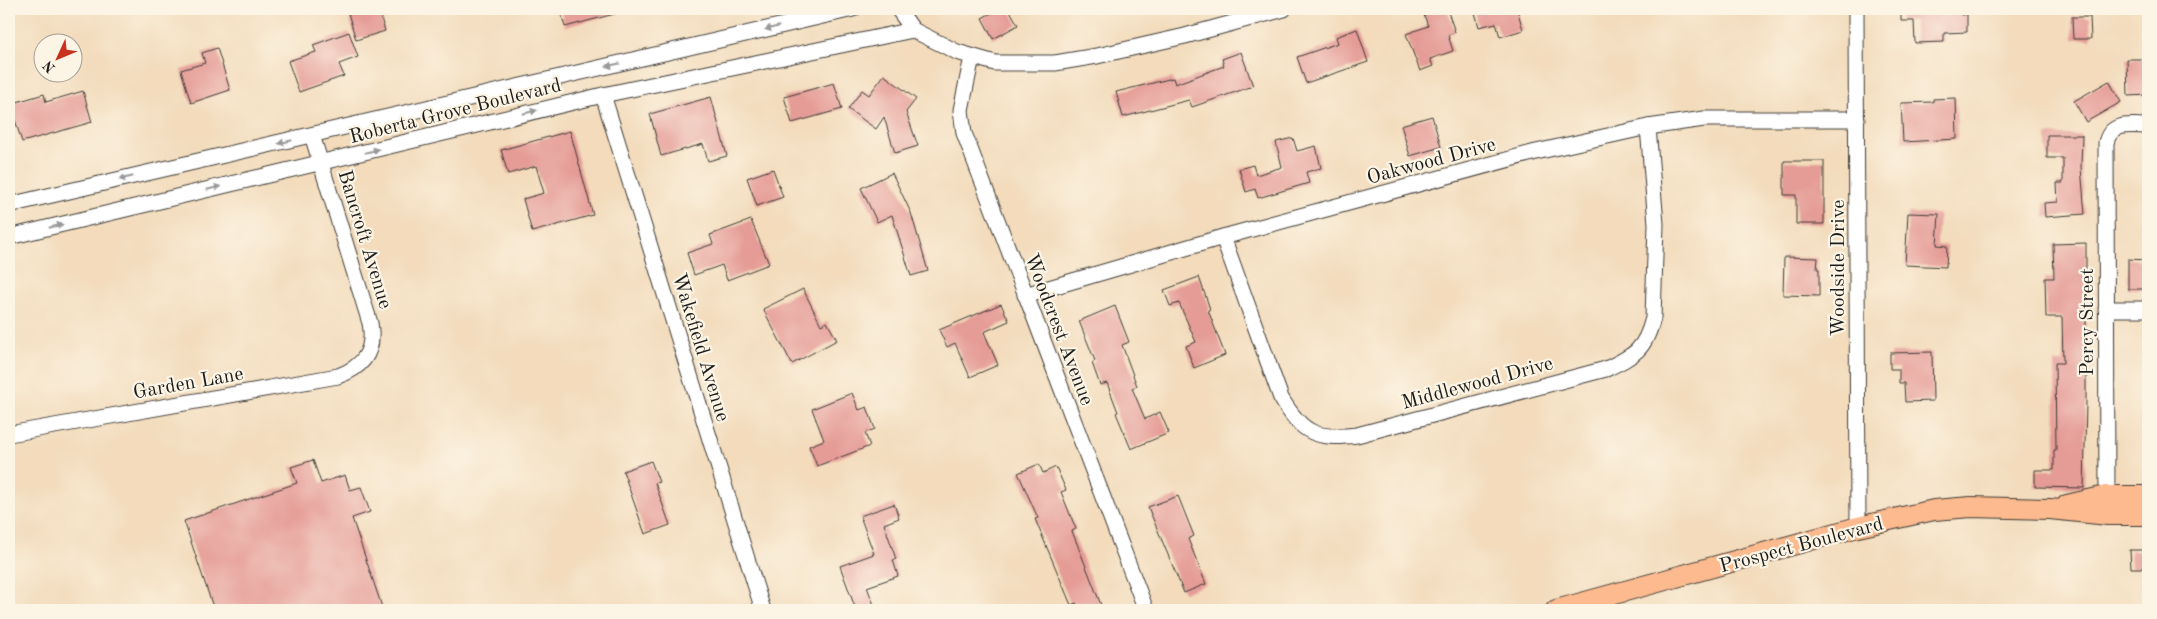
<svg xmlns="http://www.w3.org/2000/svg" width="2157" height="619" font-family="'Old Standard TT',serif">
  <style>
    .building { fill: #e59b96 }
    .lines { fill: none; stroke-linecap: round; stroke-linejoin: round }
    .minor-casing { stroke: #3c3934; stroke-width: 17 }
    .major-casing { stroke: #3c3934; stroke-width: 22 }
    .minor { stroke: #fff; stroke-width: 15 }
    .major { stroke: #fcba8e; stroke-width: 20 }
    .oneway { fill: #999 }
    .labels { text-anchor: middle; stroke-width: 4.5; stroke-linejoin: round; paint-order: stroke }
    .street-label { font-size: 20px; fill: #1c1c1c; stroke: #fcf5e5 }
  </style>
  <rect width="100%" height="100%" fill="#fcf5e5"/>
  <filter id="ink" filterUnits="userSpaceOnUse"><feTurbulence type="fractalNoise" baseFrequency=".02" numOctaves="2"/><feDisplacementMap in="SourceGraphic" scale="10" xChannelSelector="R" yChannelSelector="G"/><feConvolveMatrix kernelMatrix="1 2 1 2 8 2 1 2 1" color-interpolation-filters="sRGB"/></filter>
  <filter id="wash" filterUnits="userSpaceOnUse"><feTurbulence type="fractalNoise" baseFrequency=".0096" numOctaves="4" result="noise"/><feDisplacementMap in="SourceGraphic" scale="20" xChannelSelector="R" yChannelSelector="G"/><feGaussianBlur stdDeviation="1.12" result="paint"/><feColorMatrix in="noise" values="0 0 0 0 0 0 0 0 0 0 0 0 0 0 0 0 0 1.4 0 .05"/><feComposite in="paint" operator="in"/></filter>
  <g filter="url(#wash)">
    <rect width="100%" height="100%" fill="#f3dbbc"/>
    <g id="blocks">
      <!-- building -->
      <g class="building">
        <polygon points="363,9 378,9 385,31 356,40 348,13"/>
        <polygon points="560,9 617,9 618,13 565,27"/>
        <polygon points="999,9 1009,9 1018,25 993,39 982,18"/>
        <polygon points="1422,9 1447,9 1455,32 1448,35 1453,51 1430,59 1433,66 1420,71 1406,34 1428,26"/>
        <polygon points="1474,9 1517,9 1523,30 1500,37 1496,23 1479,27"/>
        <polygon points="1901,9 1961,9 1961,15 1967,14 1967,32 1944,33 1944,42 1915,43 1914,21 1901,21"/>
        <polygon points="2072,17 2090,17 2091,39 2073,39"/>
        <polygon points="1357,29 1368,62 1306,83 1297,57 1338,43 1336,37"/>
        <polygon points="349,32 358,57 339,64 344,76 299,92 288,61 316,52 313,45"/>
        <polygon points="217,48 230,90 191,103 181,70 205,63 202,53"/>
        <polygon points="1241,52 1253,86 1192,107 1189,100 1123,117 1116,92 1173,78 1175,84 1224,66 1222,59"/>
        <polygon points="2127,59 2148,59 2148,95 2128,96"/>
        <polygon points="884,75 916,99 906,112 918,146 895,153 884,117 876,129 848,109 862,90 869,95"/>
        <polygon points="2109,81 2121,102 2086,122 2074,101"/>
        <polygon points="834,83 842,109 792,123 784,97"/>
        <polygon points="83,91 92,122 22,142 10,104 44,94 46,102"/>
        <polygon points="711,97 727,156 708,161 703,144 661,156 650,114"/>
        <polygon points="1956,98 1957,139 1903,142 1901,103 1933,102 1933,99"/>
        <polygon points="1432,116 1441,147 1410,156 1401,125"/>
        <polygon points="570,131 593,215 532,232 523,199 544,193 536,166 508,174 501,150"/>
        <polygon points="2047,135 2082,135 2081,167 2085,214 2045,217 2044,203 2058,202 2057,183 2063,183 2063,158 2047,158"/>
        <polygon points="1293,138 1297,151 1316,146 1321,168 1306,172 1309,183 1258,198 1255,189 1246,192 1239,169 1253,165 1256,175 1282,167 1276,142"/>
        <polygon points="1784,161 1824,161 1824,224 1796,224 1796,195 1784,195"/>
        <polygon points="773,169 783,197 757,206 747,178"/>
        <polygon points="892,173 911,213 928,271 911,276 892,215 877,222 861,188"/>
        <polygon points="1908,213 1939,214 1937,245 1947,246 1946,267 1905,265"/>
        <polygon points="751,220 769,264 727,280 722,265 694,275 687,253 713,244 710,235"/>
        <polygon points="2086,243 2086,403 2084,488 2035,487 2035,470 2054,470 2054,450 2056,450 2055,363 2063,363 2062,317 2046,317 2045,278 2054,278 2053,244"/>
        <polygon points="1784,257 1818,258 1817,269 1819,269 1819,296 1783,295"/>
        <polygon points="2128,259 2148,260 2148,289 2128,289"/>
        <polygon points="1199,277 1210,309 1208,310 1225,355 1194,368 1186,346 1196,342 1179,303 1170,306 1164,290"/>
        <polygon points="803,289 821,325 827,322 837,340 792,364 763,309"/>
        <polygon points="1001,304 1009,321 984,332 998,365 970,377 955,343 947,347 939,330"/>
        <polygon points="1115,306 1129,342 1122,345 1137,386 1132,388 1145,419 1160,412 1169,433 1131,449 1116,413 1118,412 1107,383 1100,385 1092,363 1095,361 1079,321"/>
        <polygon points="1932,352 1933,401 1905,402 1904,383 1899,383 1899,369 1890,369 1890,353"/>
        <polygon points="852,393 859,410 867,407 875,429 865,433 870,446 817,466 809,446 824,440 812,409"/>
        <polygon points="313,460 321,483 345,475 350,490 361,487 370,512 352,518 383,610 214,610 184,521 297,483 291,467"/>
        <polygon points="651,461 659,482 655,483 670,525 645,534 623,471"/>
        <polygon points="1039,464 1043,473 1056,467 1066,490 1061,492 1076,529 1072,531 1103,610 1079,610 1076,603 1071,605 1035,519 1038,518 1018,473"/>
        <polygon points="1178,496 1194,536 1188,539 1206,584 1184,593 1148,507"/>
        <polygon points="894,504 899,518 884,524 896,559 893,560 898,576 867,587 876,610 856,610 840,566 874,554 860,516"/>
        <polygon points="2130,550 2148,550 2148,568 2131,568"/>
      </g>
    </g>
  </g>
  <g filter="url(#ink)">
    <use href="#blocks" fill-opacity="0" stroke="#3c3934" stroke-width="1"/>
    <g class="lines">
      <defs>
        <g id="minor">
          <polyline points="898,9 913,30"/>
          <polyline points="1856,9 1858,527"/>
          <polyline points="913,30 957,52 995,63 1055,63 1097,56 1185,36 1284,9"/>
          <polyline points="972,57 961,110 964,133 1146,610"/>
          <polyline points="603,95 763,610"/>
          <polyline points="9,205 853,9"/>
          <polyline points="9,237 603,95 913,30"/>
          <path d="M1223,237L1281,398C1302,433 1315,440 1357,435L1606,369C1635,355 1645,350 1653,318L1656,224L1648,127"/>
          <polyline points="1025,295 1223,237 1536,152 1648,127 1704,119 1857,119"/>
          <polyline points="2106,309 2148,309"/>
          <path d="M9,434L338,376C364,367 375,350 370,323L312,135"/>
          <path d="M2107,506L2106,143C2111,121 2130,126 2148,126"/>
        </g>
        <g id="major">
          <polyline points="2067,505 2106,496 2148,496"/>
          <polyline points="1556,610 1858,527 1934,510 1971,507 2050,509 2108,515 2148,515"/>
        </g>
      </defs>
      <!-- minor casing -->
      <use href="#minor" class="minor-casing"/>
      <!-- major casing -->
      <use href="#major" class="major-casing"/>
      <!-- minor -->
      <use href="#minor" class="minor"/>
      <!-- major -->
      <use href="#major" class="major"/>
    </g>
    <!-- one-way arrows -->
    <defs><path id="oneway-solid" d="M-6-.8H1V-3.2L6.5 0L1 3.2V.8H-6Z" transform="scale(1.25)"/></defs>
    <g class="oneway">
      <use href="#oneway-solid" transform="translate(772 28) rotate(167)"/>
      <use href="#oneway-solid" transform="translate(613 65) rotate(167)"/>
      <use href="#oneway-solid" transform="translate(530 112) rotate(-14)"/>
      <use href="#oneway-solid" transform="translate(285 142) rotate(167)"/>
      <use href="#oneway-solid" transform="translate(372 151) rotate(-14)"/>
      <use href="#oneway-solid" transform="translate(126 178) rotate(167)"/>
      <use href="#oneway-solid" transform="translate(214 188) rotate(-13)"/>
      <use href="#oneway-solid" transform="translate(56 226) rotate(-13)"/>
    </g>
  </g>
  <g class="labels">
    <!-- street labels -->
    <g class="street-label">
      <text transform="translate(455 110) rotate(-14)" y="7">Roberta Grove Boulevard</text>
      <text transform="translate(1431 160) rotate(-15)" y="7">Oakwood Drive</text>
      <text transform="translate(366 239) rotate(73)" y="7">Bancroft Avenue</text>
      <text transform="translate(1837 268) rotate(-90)" y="7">Woodside Drive</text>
      <text transform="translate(2086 322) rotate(-90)" y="7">Percy Street</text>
      <text transform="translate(1060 329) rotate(69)" y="7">Woodcrest Avenue</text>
      <text transform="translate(702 347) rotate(73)" y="7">Wakefield Avenue</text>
      <text transform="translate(188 382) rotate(-10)" y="7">Garden Lane</text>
      <text transform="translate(1477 382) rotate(-15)" y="7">Middlewood Drive</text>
      <text transform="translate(1801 544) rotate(-15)" y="7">Prospect Boulevard</text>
    </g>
  </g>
  <!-- margin -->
  <rect width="2157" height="619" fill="none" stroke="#fcf5e5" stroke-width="30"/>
  <!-- north arrow -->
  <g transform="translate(58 58) rotate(226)"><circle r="24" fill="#fcf5e5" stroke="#a29e95"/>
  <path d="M0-4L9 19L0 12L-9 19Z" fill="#c8321e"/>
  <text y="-8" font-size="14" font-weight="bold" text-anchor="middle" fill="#1c1c1c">N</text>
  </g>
</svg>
